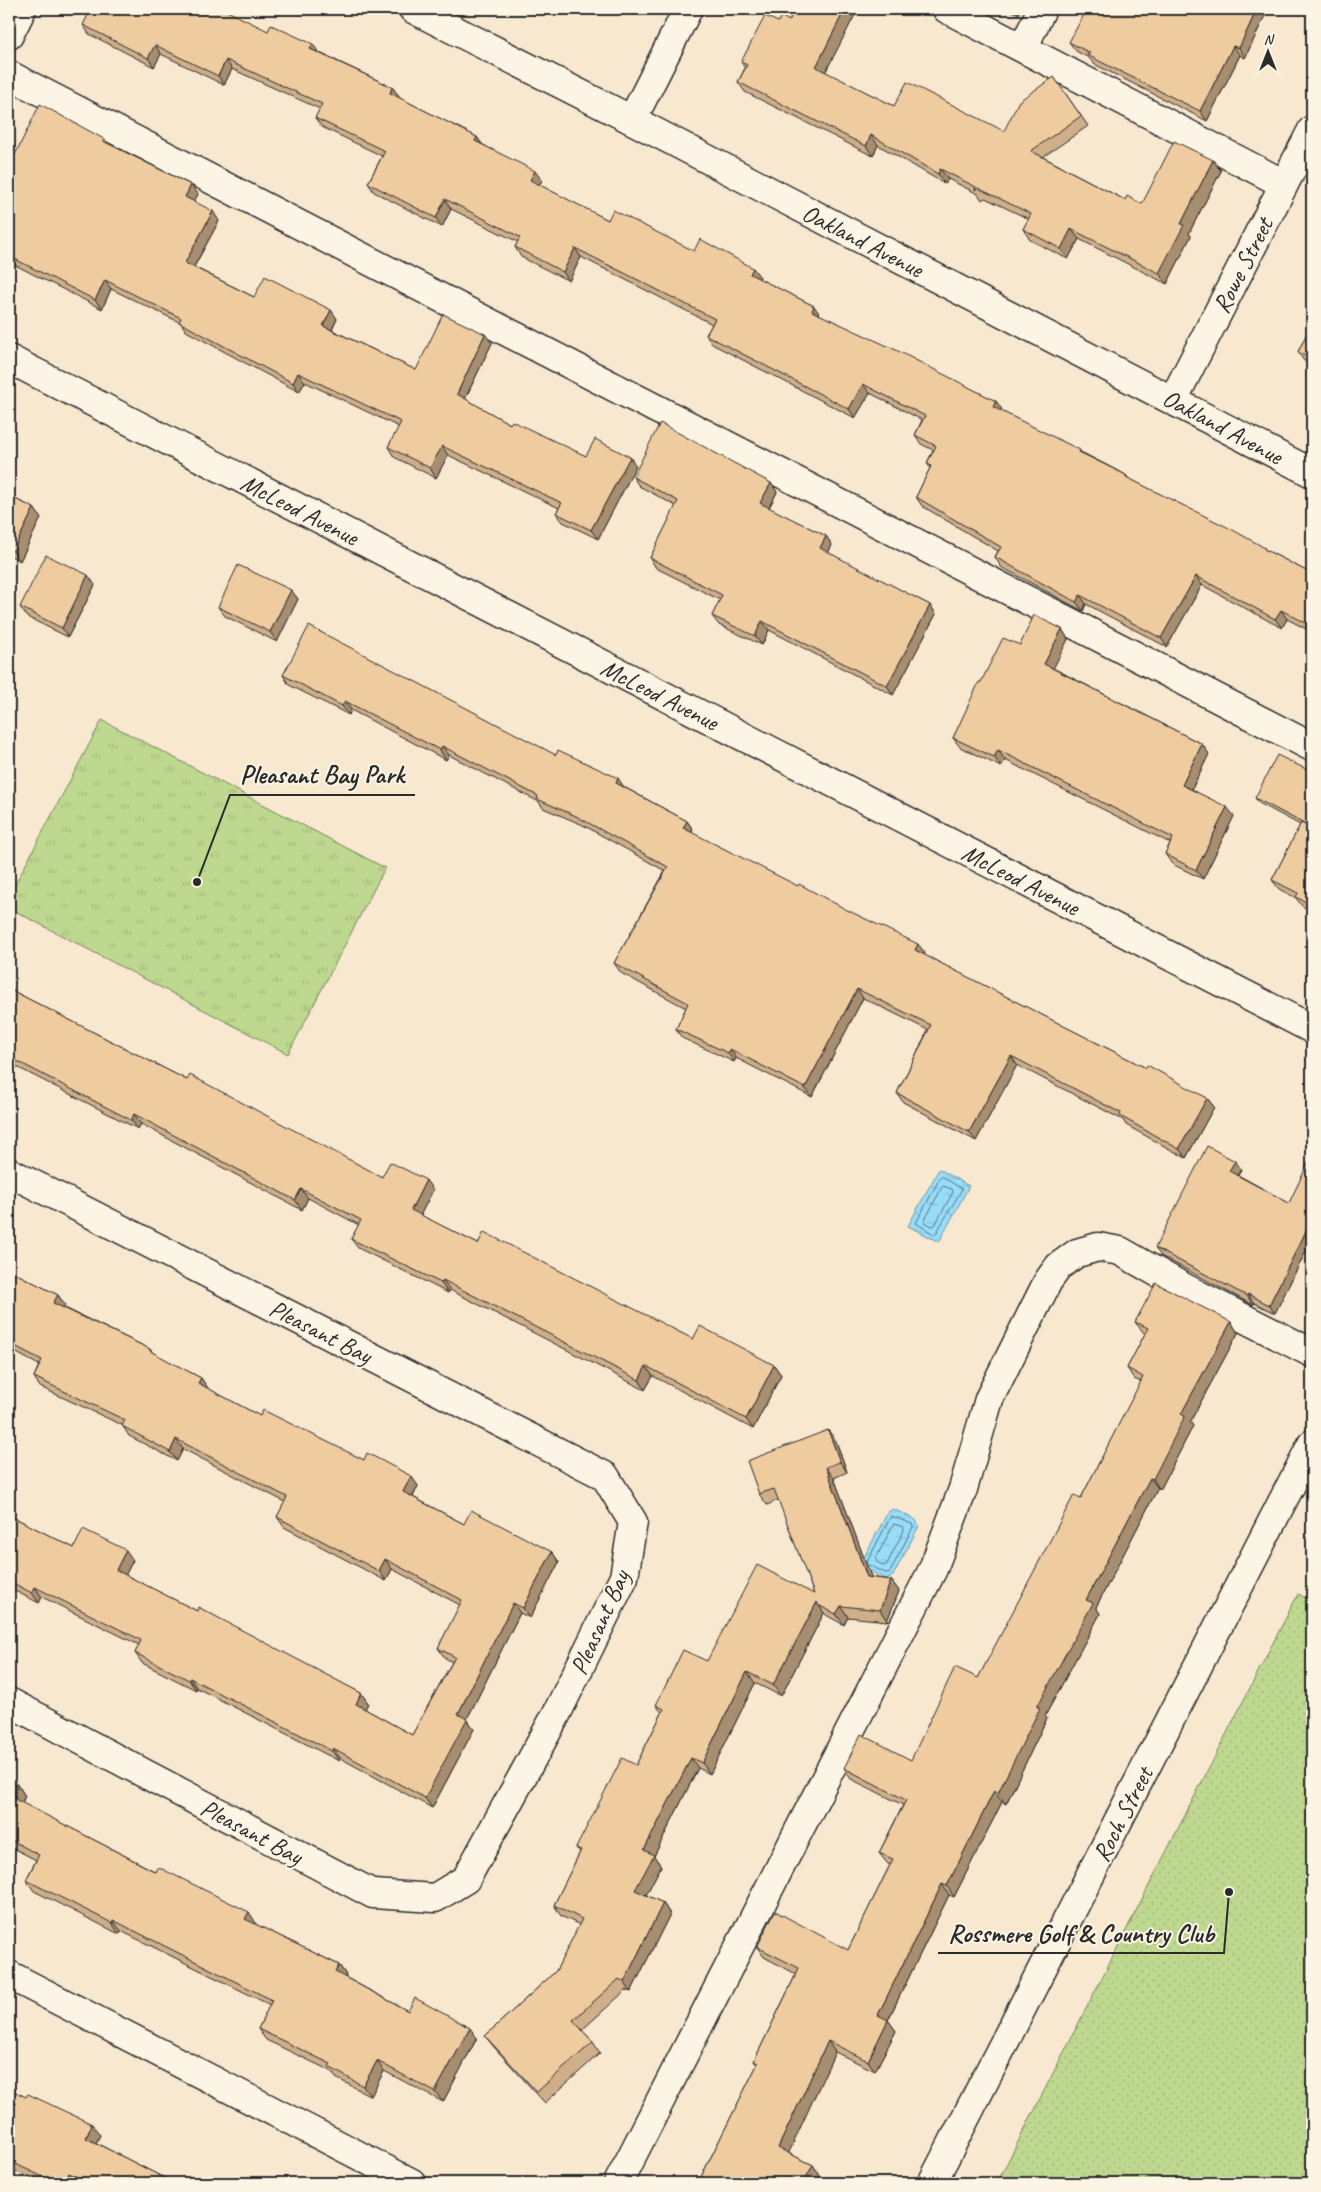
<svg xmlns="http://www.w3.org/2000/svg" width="1321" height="2192" font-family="Caveat,sans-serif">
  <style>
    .grass { fill: url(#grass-dots); stroke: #74825d }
    .park { fill: url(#park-tufts); stroke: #74825d }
    .water { fill: url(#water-ripples); stroke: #6c95a7 }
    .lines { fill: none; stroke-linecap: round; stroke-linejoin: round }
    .shore { stroke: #56727d; stroke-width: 1 }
    .minor-casing { stroke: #2b2b2b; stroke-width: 31 }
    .minor { stroke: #fcf5e5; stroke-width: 28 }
    .wall { fill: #ceaf8a; stroke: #2b2b2b }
    .shaded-wall { fill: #a78e70; stroke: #2b2b2b }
    .building { fill: #efcba0; stroke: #2b2b2b }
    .labels { text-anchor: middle; stroke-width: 4; stroke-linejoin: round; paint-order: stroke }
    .street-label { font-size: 25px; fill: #2b2b2b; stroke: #fcf5e5 }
    .leader { fill: none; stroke: #2b2b2b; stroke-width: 2 }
    .callout-dot { fill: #2b2b2b; stroke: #fcf5e5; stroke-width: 2 }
    .callout-label { font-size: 26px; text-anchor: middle; font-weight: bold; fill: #2b2b2b; stroke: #fcf5e5; stroke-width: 4; stroke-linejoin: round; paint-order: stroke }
  </style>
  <defs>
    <pattern id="grass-dots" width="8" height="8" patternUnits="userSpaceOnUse" patternTransform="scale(1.25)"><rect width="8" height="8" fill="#bed88f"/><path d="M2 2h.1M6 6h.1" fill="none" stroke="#a3ba7c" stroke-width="1.8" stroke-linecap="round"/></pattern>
    <pattern id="park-tufts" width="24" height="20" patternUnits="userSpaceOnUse" patternTransform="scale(1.25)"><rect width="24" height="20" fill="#bed88f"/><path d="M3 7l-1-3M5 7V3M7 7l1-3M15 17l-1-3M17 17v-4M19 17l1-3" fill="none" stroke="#a3ba7c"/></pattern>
    <pattern id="water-ripples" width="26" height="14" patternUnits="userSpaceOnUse" patternTransform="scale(1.25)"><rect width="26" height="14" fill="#97dcf9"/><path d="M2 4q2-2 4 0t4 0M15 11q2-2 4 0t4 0" fill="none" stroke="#82bdd6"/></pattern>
  </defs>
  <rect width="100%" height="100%" fill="#f8e8d0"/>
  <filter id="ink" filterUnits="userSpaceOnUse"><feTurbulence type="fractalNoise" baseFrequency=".02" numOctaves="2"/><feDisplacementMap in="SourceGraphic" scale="10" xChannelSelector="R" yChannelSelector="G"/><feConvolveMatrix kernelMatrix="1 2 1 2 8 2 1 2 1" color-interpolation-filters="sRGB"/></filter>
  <g filter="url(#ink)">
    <!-- grass -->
    <polygon class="grass" points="1298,1594 1312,1601 1312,2183 997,2183"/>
    <!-- park -->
    <polygon class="park" points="102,720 385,868 288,1054 9,908 9,896"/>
    <!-- water -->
    <g class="water">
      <polygon points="939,1169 969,1186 939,1242 908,1226"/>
      <polygon points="893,1509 916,1520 919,1526 893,1576 886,1579 863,1568 861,1563 888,1512"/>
    </g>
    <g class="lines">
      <!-- shore -->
      <g class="shore">
        <polygon points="943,1177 962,1189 935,1235 916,1223 940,1178"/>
        <polygon points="943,1186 952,1189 953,1192 935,1225 932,1226 925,1222 925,1220"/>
        <polygon points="894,1524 903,1527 904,1530 887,1564 884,1566 877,1562 876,1559"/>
        <polyline points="867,1562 891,1516 912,1524 913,1527 890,1572 886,1573 868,1565"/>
      </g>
      <defs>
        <g id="minor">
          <polyline points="413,9 632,120 1312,473"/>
          <polyline points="947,9 1284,184"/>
          <polyline points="9,35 22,9"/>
          <polyline points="1023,48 1042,9"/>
          <polyline points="9,75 1312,747"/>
          <polyline points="632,120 688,9"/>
          <polyline points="9,359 1312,1029"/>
          <polyline points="1173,400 1312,130"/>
          <polyline points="9,1172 605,1476 633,1522 624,1577 555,1717 466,1879 435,1898 373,1894 9,1702"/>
          <polyline points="9,1975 412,2183"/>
          <polyline points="618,2183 933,1569 963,1489 989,1399 1048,1281 1059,1266 1077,1253 1098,1247 1120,1251 1183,1287 1312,1353"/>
          <polyline points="932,2183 1312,1444"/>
        </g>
      </defs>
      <!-- minor casing -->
      <use href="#minor" class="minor-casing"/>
      <!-- minor -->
      <use href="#minor" class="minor"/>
    </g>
    <!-- wall -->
    <g class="wall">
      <polygon points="858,9 825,72 894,106 1004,131 1054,77 1088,126 1043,157 1125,200 1142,204 1213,160 1221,171 1189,233 1191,236 1167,284 1079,239 1068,259 1030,240 1023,229 1029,219 985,198 982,200 978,194 948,179 945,184 878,145 873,156 745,92 738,82 745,68 741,62 778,22 789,21"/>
      <polygon points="1006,9 1021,9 1019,14"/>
      <polygon points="1268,9 1245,58 1240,55 1207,121 1094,64 1089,58 1076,51 1069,42"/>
      <polygon points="83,25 268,31 318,52 392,87 399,96 398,97 477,137 482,144 542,180 539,185 608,220 694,251 760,277 759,279 814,306 820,315 996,401 1002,410 1001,411 1126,475 1128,478 1312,574 1312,632 1287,619 1282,628 1202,585 1167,647 1086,604 1083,611 1001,567 995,557 998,551 922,506 916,497 930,468 927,463 933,450 921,444 915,435 922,420 870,393 855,418 712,344 706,335 712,324 581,257 569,281 521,257 515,247 518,242 451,209 442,227 374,192 368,183 382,156 322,127 315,118 320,109 232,69 224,85 161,54 154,67 89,34"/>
      <polygon points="104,139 107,142 191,185 198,194 194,201 219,221 194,267 254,297 331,310 337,319 332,330 416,370 492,343 465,399 510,424 586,456 636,466 598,539 563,522 556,513 559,508 448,455 436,478 394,457 388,447 399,427 305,382 299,392 186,331 181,323 111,289 102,309 9,262 9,167"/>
      <polygon points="1312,323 1312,365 1304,361 1298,352"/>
      <polygon points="633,477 771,483 777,492 769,508 826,536 832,545 828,553 930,605 936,614 893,695 769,630 762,645 719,625 712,616 720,600 656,568 650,558 676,506 639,486"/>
      <polygon points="9,496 34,508 41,518 20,561 9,555"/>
      <polygon points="95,585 68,637 27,617 20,607"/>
      <polygon points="291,590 298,599 277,642 225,616 218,607"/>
      <polygon points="1062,629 1068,639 1053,668 1202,744 1209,754 1192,789 1234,816 1203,879 1172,864 1165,854 1170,843 1005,760 1001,767 960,747 953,738 981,682 1020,645"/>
      <polygon points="283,675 556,755 624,787 687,821 693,830 691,833 925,953 924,955 1146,1068 1207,1098 1214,1107 1186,1158 1126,1125 1123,1120 1017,1065 976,1141 903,1102 897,1093 928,1030 863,998 812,1097 736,1058 734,1062 682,1038 676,1029 686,1008 621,973 614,963 665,871 583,825 543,808 539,802 449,755 446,760 351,710 349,715 289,685"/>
      <polygon points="1312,772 1312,911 1302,906 1296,898 1279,889 1272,880 1300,825 1259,803 1255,798"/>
      <polygon points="9,989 187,1080 382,1177 433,1190 420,1215 478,1244 693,1339 774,1365 781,1375 753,1429 653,1376 645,1390 450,1290 448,1293 358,1248 351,1239 359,1225 308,1198 302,1210 141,1124 138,1129 9,1063"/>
      <polygon points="1312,1163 1312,1239 1275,1313 1254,1303 1253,1305 1161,1256 1155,1248 1241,1169 1238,1175 1289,1203"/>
      <polygon points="9,1270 58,1295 65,1305 63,1307 150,1349 153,1353 201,1378 207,1388 260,1416 364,1460 411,1476 418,1486 413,1497 464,1524 552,1552 559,1562 530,1618 520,1613 467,1719 474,1729 432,1808 340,1758 339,1761 197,1688 196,1690 142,1663 135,1653 139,1645 42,1597 39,1603 9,1588 9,1515 74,1548 133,1560 125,1575 361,1693 368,1703 365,1709 412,1735 452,1662 445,1658 438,1648 460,1605 392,1569 386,1581 284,1527 277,1517 285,1502 183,1449 177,1461 129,1436 122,1425 40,1387 34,1377 39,1365 9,1349"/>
      <polygon points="1135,1322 1231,1322 1238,1333 1190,1422 1193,1426 1160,1490 1158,1488 1096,1607 1100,1614 1045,1716 1047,1718 1006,1804 1002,1802 954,1897 949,1895 888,2020 896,2031 875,2071 835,2052 788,2153 813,2165 820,2176 698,2183 757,2065 754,2061 796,1974 764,1957 757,1947 848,1950 890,1865 887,1863 879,1853 903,1805 851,1779 844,1768 911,1760 978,1678 1081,1498 1141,1382 1134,1379 1127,1368 1145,1334 1143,1332"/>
      <polygon points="836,1441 847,1472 834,1478 871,1577 891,1580 899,1591 887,1621 848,1617 844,1625 826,1615 824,1613 781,1696 755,1683 710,1774 698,1768 654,1856 661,1866 646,1895 663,1903 670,1914 631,1992 626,1990 582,2030 593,2042 600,2053 545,2103 493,2046 485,2036 556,1971 580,1925 561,1916 554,1905 580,1852 576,1848 636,1765 662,1713 656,1705 707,1661 814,1594 779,1500 767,1505 759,1494"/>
      <polygon points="9,1780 18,1785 25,1796 22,1803 256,1923 255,1924 339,1965 346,1975 345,1977 408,2011 477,2038 443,2102 384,2071 371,2096 336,2078 331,2071 266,2040 258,2029 270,2005 121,1931 119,1934 34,1891 26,1880 36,1860 9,1846"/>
      <polygon points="9,2089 100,2135 96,2143 174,2183 41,2183 9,2168"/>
    </g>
    <!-- shaded-wall -->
    <g class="shaded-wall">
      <polygon points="845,9 858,9 823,77 816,67"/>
      <polygon points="1015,9 1021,9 1019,14"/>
      <polygon points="1257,9 1268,9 1245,58 1239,48"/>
      <polygon points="313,44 319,53 310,49"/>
      <polygon points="155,45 161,54 154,67 148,58"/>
      <polygon points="1233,46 1240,55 1207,121 1200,111"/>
      <polygon points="226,60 232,69 224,85 218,76"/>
      <polygon points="392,87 399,96 396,102 390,93"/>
      <polygon points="871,135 878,145 873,156 866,146"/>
      <polygon points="477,137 483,146 475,141"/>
      <polygon points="1213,160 1221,171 1189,233 1191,236 1167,284 1159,273 1181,224"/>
      <polygon points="940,169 948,179 945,184 938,174"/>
      <polygon points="535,171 542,180 537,190 530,180"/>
      <polygon points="191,185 198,194 192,206 185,197"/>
      <polygon points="445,199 451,209 442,227 436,218"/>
      <polygon points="213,211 219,221 191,272 185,263"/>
      <polygon points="1071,229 1079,239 1068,259 1061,249"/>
      <polygon points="575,248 581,257 569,281 563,272"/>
      <polygon points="753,268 760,277 756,283 750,274"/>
      <polygon points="105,280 111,289 102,309 95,300"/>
      <polygon points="814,306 820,315 812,311"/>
      <polygon points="331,310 337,319 329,335 323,326"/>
      <polygon points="485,334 492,343 463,403 457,394"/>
      <polygon points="298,373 305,382 299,392 293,383"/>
      <polygon points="863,384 870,393 855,418 849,409"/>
      <polygon points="996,401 1002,410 999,416 993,407"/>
      <polygon points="442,446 448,455 436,478 430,468"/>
      <polygon points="630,457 636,466 598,539 591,530"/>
      <polygon points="771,483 777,492 766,512 760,503"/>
      <polygon points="34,508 41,518 20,561 13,551"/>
      <polygon points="826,536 832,545 826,557 820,548"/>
      <polygon points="88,575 95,585 68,637 62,628"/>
      <polygon points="1196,576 1202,585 1167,647 1161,638"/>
      <polygon points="291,590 298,599 277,642 270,632"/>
      <polygon points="1080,595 1086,604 1083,611 1076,602"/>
      <polygon points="930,605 936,614 893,695 887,686"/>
      <polygon points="1281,610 1287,619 1282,628 1275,619"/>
      <polygon points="762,621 769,630 762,645 755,636"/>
      <polygon points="1062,629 1068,639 1051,673 1044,664"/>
      <polygon points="345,701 351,710 349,715 342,706"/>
      <polygon points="1202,744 1209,754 1189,794 1182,785"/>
      <polygon points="442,746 449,755 446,760 440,750"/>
      <polygon points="998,750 1005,760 1001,767 994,757"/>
      <polygon points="618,778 624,787 622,792 616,783"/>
      <polygon points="1227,807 1234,816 1203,879 1196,870"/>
      <polygon points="687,821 693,830 689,837 683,828"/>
      <polygon points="918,944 925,953 922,960 915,950"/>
      <polygon points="857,989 863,998 812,1097 805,1088"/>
      <polygon points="730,1049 736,1058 734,1062 728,1053"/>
      <polygon points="1011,1056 1017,1065 976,1141 969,1132"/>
      <polygon points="1207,1098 1214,1107 1186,1158 1179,1149"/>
      <polygon points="134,1114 141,1124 138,1129 131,1120"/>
      <polygon points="1235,1161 1241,1169 1235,1180 1229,1171"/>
      <polygon points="426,1180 433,1190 418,1220 411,1210"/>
      <polygon points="301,1189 308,1198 302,1210 295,1200"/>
      <polygon points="1310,1223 1312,1227 1312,1239 1275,1313 1269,1305"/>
      <polygon points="443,1280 450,1290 448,1293 441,1283"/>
      <polygon points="1248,1294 1254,1303 1253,1305 1247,1296"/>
      <polygon points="58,1295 65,1305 60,1313 53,1303"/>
      <polygon points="1231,1322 1238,1333 1190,1422 1193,1426 1160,1490 1153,1479 1181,1414"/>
      <polygon points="774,1365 781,1375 753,1429 746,1419"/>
      <polygon points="646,1366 653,1376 645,1390 639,1380"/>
      <polygon points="201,1378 208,1388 205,1393 198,1383"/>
      <polygon points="828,1430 836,1441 847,1472 840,1462"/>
      <polygon points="176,1439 183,1449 177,1461 170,1452"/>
      <polygon points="826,1467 834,1478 875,1587 867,1577"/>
      <polygon points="411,1476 418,1486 410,1502 403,1492"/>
      <polygon points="1150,1478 1158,1488 1096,1607 1100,1614 1045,1716 1047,1718 1006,1804 998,1793 1086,1600"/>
      <polygon points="126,1550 133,1560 123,1580 116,1570"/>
      <polygon points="552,1552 559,1562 530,1618 523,1608"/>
      <polygon points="385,1559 392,1569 386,1581 379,1571"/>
      <polygon points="891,1580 899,1591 887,1621 880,1610"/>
      <polygon points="35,1587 42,1597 39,1603 32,1593"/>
      <polygon points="817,1602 824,1613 781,1696 773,1685"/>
      <polygon points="513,1603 520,1613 467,1719 474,1729 432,1808 425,1798 458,1714"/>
      <polygon points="841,1606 848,1617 844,1625 836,1614"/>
      <polygon points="747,1672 755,1683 710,1774 702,1763"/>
      <polygon points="190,1678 197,1688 196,1690 189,1680"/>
      <polygon points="361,1693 368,1703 363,1714 356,1704"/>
      <polygon points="333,1748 340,1758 339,1761 332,1751"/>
      <polygon points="691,1758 698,1768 654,1856 661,1866 643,1901 635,1890 644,1850"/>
      <polygon points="18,1785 25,1796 19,1808 11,1797"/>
      <polygon points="994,1791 1002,1802 954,1897 947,1886"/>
      <polygon points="942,1884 949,1895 885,2026 878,2015"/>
      <polygon points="663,1903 670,1914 631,1992 624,1982"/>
      <polygon points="249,1912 256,1923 252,1930 245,1919"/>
      <polygon points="113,1920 121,1931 119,1934 112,1923"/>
      <polygon points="339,1965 346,1975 342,1983 335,1972"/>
      <polygon points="888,2020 896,2031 875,2071 868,2061"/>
      <polygon points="470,2028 477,2038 443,2102 435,2092"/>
      <polygon points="828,2041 835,2052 786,2159 778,2148"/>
      <polygon points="377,2061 384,2071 371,2096 363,2086"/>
      <polygon points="92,2124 100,2135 93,2149 86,2138"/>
      <polygon points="813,2165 820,2176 816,2183 803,2183"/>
      <polygon points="69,2173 76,2183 64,2183"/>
    </g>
    <!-- building -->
    <g class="building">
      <polygon points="91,9 223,9 268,31 271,25 313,44 310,49 392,87 390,93 477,137 475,141 535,171 530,180 608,220 613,210 694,251 700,239 753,268 750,274 814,306 812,311 896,350 996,401 993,407 1080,450 1079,452 1126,475 1126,477 1231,529 1265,548 1264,549 1312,574 1312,626 1281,610 1275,619 1196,576 1161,638 1080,595 1076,602 995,557 1001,547 916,497 931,466 927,463 936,446 915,435 925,416 863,384 849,409 706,335 715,319 575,248 563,272 515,247 520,237 445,199 436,218 368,183 385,151 315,118 322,104 226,60 218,76 155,45 148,58 83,25"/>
      <polygon points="795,9 845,9 816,67 894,106 907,82 1004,131 1019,101 1054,77 1081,116 1031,151 1125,200 1127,196 1142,204 1174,141 1213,160 1181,224 1184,225 1159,273 1071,229 1061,249 1023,229 1031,214 978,188 975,190 976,187 940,169 938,174 871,135 866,146 738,82 747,65 741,62 765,16 778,22 781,16 789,21"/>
      <polygon points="1087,9 1257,9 1239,48 1233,46 1200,111 1087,55 1090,53 1069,42"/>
      <polygon points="40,104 104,139 103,141 191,185 185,197 213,211 185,263 254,297 265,276 331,310 323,326 416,370 443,314 485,334 457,394 510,424 512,421 586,456 595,439 630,457 591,530 556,513 562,503 442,446 430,468 388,447 401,422 298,373 293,383 179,322 181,318 105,280 95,300 9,256 9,167"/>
      <polygon points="1312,323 1312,359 1298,352"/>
      <polygon points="1312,366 1312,374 1309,372"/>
      <polygon points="660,423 771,483 760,503 826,536 820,548 930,605 887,686 762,621 755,636 712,616 722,595 650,558 678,501 633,477"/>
      <polygon points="9,496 34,508 13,551 9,549"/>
      <polygon points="46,555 88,575 62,628 20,607"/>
      <polygon points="238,565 291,590 270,632 218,607"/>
      <polygon points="1034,615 1062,629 1044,664 1202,744 1182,785 1227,807 1196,870 1165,854 1173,838 998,750 994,757 953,738 979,682 981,682 1003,638 1020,645"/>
      <polygon points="309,626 556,755 558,750 618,778 616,783 687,821 683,828 798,886 799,884 849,911 918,944 915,950 1146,1068 1147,1065 1207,1098 1179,1149 1120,1116 1121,1113 1011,1056 969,1132 897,1093 931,1025 857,989 805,1088 730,1049 728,1053 676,1029 688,1003 614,963 668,867 576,816 537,799 538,796 442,746 440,750 345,701 342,706 283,675"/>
      <polygon points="1277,755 1312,772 1312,828 1255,798"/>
      <polygon points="1301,823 1312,828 1312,905 1296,897 1298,893 1272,880"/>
      <polygon points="9,989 187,1080 190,1075 382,1177 390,1162 426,1180 411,1210 478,1244 484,1232 693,1339 700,1326 774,1365 746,1419 646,1366 639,1380 443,1280 441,1283 351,1239 361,1220 301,1189 295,1200 134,1114 131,1120 9,1057"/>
      <polygon points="1207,1146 1235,1161 1229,1171 1289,1203 1309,1161 1312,1163 1312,1224 1310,1223 1269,1305 1248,1294 1247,1296 1155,1248"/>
      <polygon points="9,1270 58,1295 53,1303 150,1349 150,1351 201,1378 198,1383 260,1416 263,1410 364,1460 367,1453 411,1476 403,1492 464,1524 471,1510 552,1552 523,1608 513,1603 458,1714 467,1719 425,1798 333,1748 332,1751 190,1678 189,1680 135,1653 141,1640 35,1587 32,1593 9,1581 9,1515 74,1548 83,1529 126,1550 116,1570 197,1611 198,1607 361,1693 356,1704 412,1735 455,1657 438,1648 462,1600 385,1559 379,1571 277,1517 287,1497 176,1439 170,1452 122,1426 125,1420 34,1377 42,1360 9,1343"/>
      <polygon points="1156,1283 1231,1322 1181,1414 1185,1416 1153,1479 1150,1478 1086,1600 1093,1603 1037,1707 1040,1708 998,1793 994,1791 947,1886 942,1884 878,2015 888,2020 868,2061 828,2041 778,2148 813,2165 803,2183 698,2183 758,2063 754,2061 799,1968 757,1947 775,1911 848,1950 893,1859 879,1853 906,1800 844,1768 861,1734 911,1760 955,1667 978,1678 1074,1495 1081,1498 1143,1377 1127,1368 1148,1328 1135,1322"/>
      <polygon points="828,1430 840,1462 826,1467 867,1577 891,1580 880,1610 841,1606 836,1614 818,1605 817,1602 773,1685 747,1672 702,1763 691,1758 644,1850 654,1855 635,1890 663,1903 624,1982 619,1979 573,2020 593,2042 537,2092 485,2036 556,1971 582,1919 554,1905 581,1850 576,1848 622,1758 636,1765 664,1709 656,1705 683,1650 707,1661 757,1565 814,1594 774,1489 759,1494 747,1461"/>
      <polygon points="9,1780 18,1785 11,1797 156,1872 158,1867 249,1912 245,1919 339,1965 335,1972 408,2011 415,1998 470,2028 435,2092 377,2061 363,2086 329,2067 331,2064 258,2029 272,2000 113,1920 112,1923 26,1880 39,1855 9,1839"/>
      <polygon points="9,2089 26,2097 28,2094 92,2124 86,2138 174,2183 89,2183 69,2173 64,2183 56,2183 9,2161"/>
    </g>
  </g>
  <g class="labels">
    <!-- street labels -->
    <g class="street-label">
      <text transform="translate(863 240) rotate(27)" y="9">Oakland Avenue</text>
      <text transform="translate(1242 265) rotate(-63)" y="9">Rowe Street</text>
      <text transform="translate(1223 426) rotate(28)" y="9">Oakland Avenue</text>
      <text transform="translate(300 509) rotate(27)" y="9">McLeod Avenue</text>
      <text transform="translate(660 694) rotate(27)" y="9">McLeod Avenue</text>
      <text transform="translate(1021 879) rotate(27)" y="9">McLeod Avenue</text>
      <text transform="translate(321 1331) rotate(27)" y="9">Pleasant Bay</text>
      <text transform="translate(599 1622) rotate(-66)" y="9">Pleasant Bay</text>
      <text transform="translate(1122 1814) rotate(-63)" y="9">Roch Street</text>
      <text transform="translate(252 1831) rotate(28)" y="9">Pleasant Bay</text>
    </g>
  </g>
  <!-- callouts -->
  <path class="leader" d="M197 882L230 795H415M1229 1892L1224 1953H938"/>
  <g class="callout-dot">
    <circle cx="197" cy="882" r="5"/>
    <circle cx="1229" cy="1892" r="5"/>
  </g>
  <g class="callout-label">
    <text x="322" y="783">Pleasant Bay Park</text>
    <text x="1081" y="1942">Rossmere Golf &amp; Country Club</text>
  </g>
  <!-- margin -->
  <rect width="1321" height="2192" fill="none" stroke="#fcf5e5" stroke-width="30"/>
  <rect x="15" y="15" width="1291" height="2162" fill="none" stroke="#2b2b2b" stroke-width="2" filter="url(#ink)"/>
  <!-- north arrow -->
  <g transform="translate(1268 52)" stroke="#fcf5e5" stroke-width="4" paint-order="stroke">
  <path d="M0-4L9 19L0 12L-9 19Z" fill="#2b2b2b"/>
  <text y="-8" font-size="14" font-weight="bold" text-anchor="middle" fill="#2b2b2b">N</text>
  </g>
</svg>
